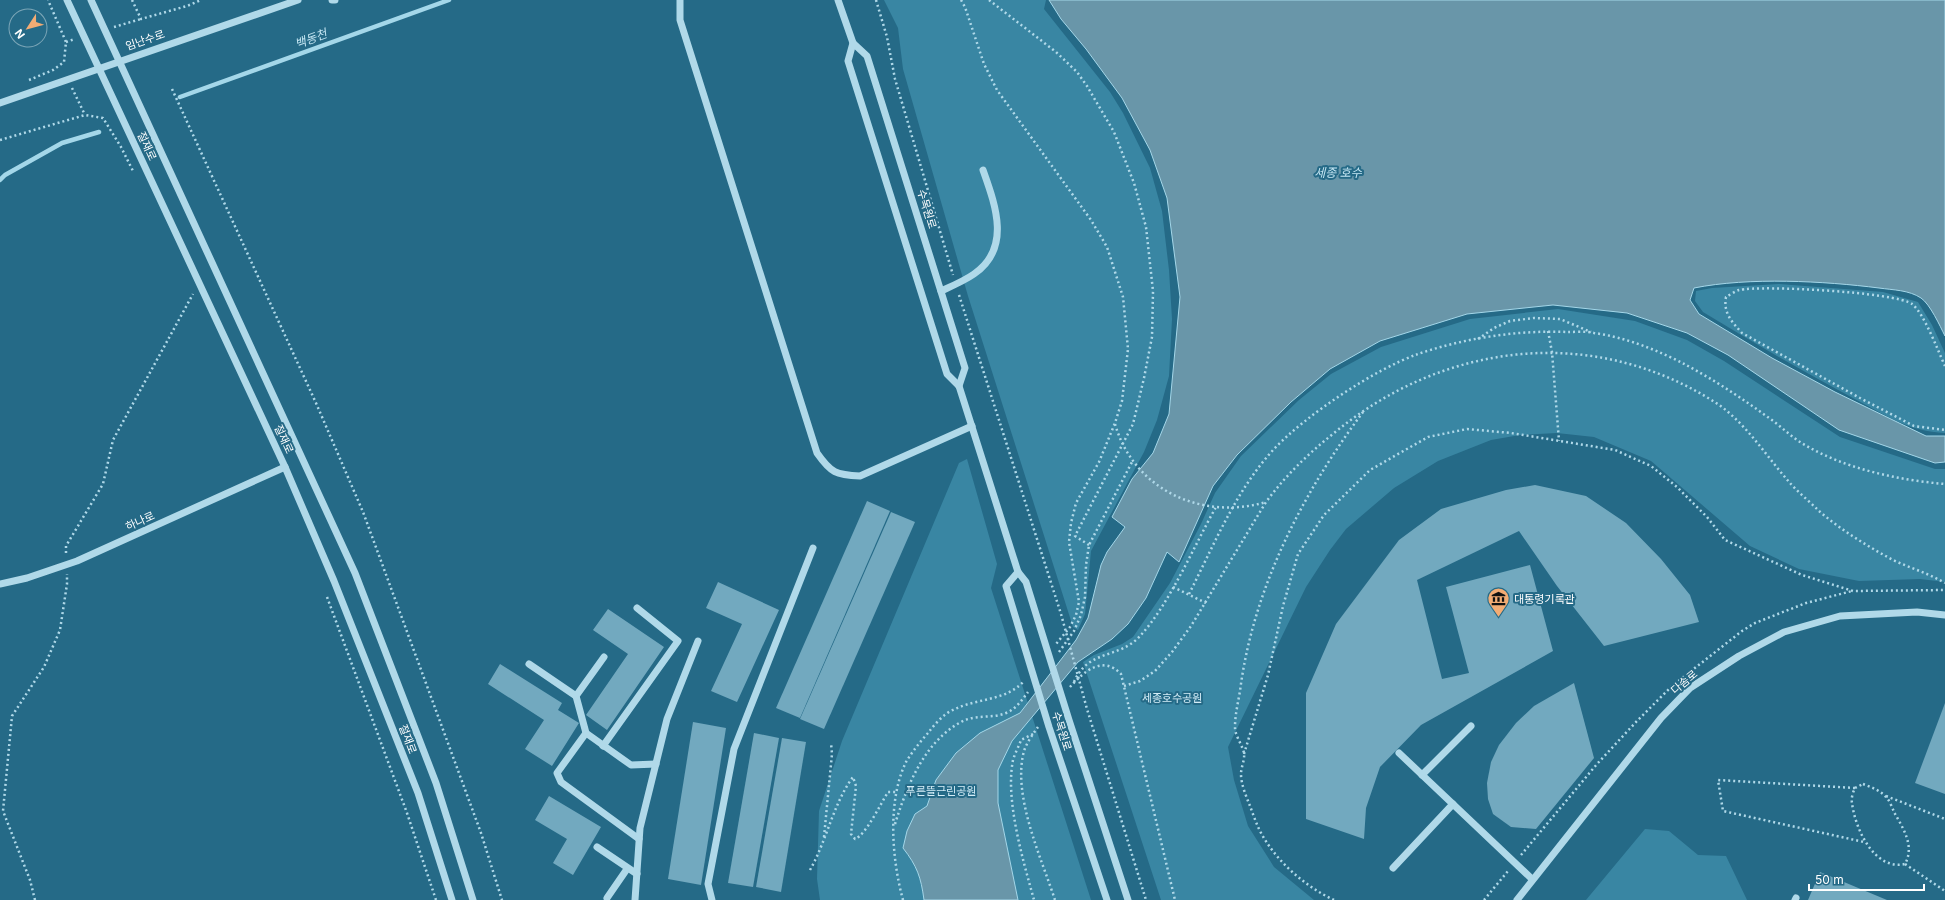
<svg xmlns="http://www.w3.org/2000/svg" width="1945" height="900" font-family="Inter,'Noto Sans KR',sans-serif">
  <style>
    .green { fill: #3986a3 }
    .water { fill: #6996a9; stroke: #a4d7e9 }
    .lines { fill: none; stroke-linecap: round; stroke-linejoin: round }
    .stream { stroke: #a4d7e9; stroke-width: 4.5 }
    .building { fill: #72a9bf }
    .path { stroke: #b0d9e9; stroke-width: 2.5; stroke-dasharray: 2 3; stroke-linecap: butt }
    .minor { stroke: #b0d9e9; stroke-width: 7 }
    .labels { text-anchor: middle; stroke-width: 4; stroke-linejoin: round; paint-order: stroke }
    .street-label { font-size: 11px; fill: #fff; stroke: #256a87 }
    .poi-label { font-size: 11px; fill: #fff; stroke: #256a87; text-anchor: start }
    .park-label { font-size: 11px; fill: #d4edf7; stroke: #256a87 }
    .water-label { font-size: 12px; font-style: italic; fill: #c3e5f2; stroke: #256a87 }
  </style>
  <rect width="100%" height="100%" fill="#256a87"/>
  <!-- green -->
  <g class="green">
    <polygon points="884,0 1046,0 1044,9 1110,92 1123,113 1150,168 1162,211 1169,270 1172,319 1169,376 1157,420 1144,452 1091,551 1085,614 1078,630 1073,627 968,296 903,69 898,28"/>
    <path d="M1779,284L1883,292L1918,302L1932,325L1945,353V433C1910,432 1883,414 1853,398C1802,371 1752,342 1703,312L1695,301L1696,291L1712,288Z"/>
    <polygon points="1558,309 1635,321 1687,340 1724,361 1840,437 1935,469 1945,469 1945,582 1920,579 1859,581 1799,569 1750,546 1651,461 1594,437 1557,433 1520,435 1491,440 1438,461 1394,488 1346,529 1330,550 1306,587 1228,747 1234,780 1248,826 1274,867 1314,900 1161,900 1083,662 1094,655 1122,644 1133,637 1170,583 1201,524 1215,493 1241,456 1299,400 1331,374 1381,347 1470,319"/>
    <polygon points="967,459 997,564 991,588 1091,900 820,900 817,879 819,811 842,741 959,463"/>
    <polygon points="1645,829 1669,831 1698,855 1726,856 1747,900 1586,900"/>
  </g>
  <!-- water -->
  <path class="water" d="M1049,0H1945V336C1940,326 1930,304 1921,298C1909,290 1893,290 1879,288C1824,281 1749,277 1694,288L1690,300L1699,314L1772,358L1835,392L1926,436H1945V462L1935,463L1839,430L1728,355L1687,333L1627,313L1553,305L1467,314L1380,341L1330,369L1291,402L1237,455L1213,486L1179,562L1167,552L1146,598L1128,624L1112,639L1078,662L1012,741L998,770V803L1018,900H924C921,877 917,866 903,848L907,831L915,814L927,806L936,780L956,753L980,733L1020,713L1076,640L1088,618L1101,565L1107,552L1125,527L1112,517L1132,479L1153,453L1169,414L1180,297L1167,198L1150,150L1122,98L1086,49L1061,19Z"/>
  <g class="lines">
    <!-- stream -->
    <g class="stream">
      <polyline points="180,97 449,0"/>
      <polyline points="0,180 5,175 62,143 99,132"/>
    </g>
  </g>
  <!-- building -->
  <g class="building">
    <polygon points="1535,485 1586,496 1626,523 1661,559 1690,595 1699,622 1604,646 1557,586 1519,531 1417,580 1442,679 1469,673 1446,587 1530,565 1553,651 1421,725 1380,767 1366,808 1364,839 1306,819 1306,693 1336,624 1399,540 1441,509 1506,490"/>
    <polygon points="867,501 890,511 800,718 776,708"/>
    <polygon points="891,512 915,522 824,729 800,719"/>
    <polygon points="718,582 779,610 737,702 711,691 742,624 706,608"/>
    <polygon points="608,609 664,647 607,730 586,715 628,654 593,630"/>
    <polygon points="500,664 562,703 558,710 579,723 552,766 525,749 544,720 488,684"/>
    <polygon points="1574,683 1594,758 1536,829 1511,827 1493,814 1488,799 1487,783 1491,762 1499,745 1516,723 1534,706"/>
    <polygon points="1945,703 1945,794 1915,783"/>
    <polygon points="693,722 726,728 701,885 668,879"/>
    <polygon points="754,733 779,738 753,887 728,883"/>
    <polygon points="782,738 806,742 781,892 756,887"/>
    <polygon points="549,796 601,827 573,875 553,863 567,839 535,820"/>
    <polygon points="1820,872 1887,900 1808,900"/>
  </g>
  <g class="lines">
    <!-- path -->
    <g class="path">
      <polyline points="132,0 141,19 187,6 201,0"/>
      <polyline points="876,0 887,37 895,79 953,275"/>
      <polyline points="961,0 965,7 984,64 997,90 1091,220 1107,247 1123,297 1128,349 1122,401 1115,423 1099,462 1076,503 1071,523 1069,542 1079,602 1076,615 1070,627 1056,644"/>
      <polyline points="989,0 1056,52 1077,72 1087,86 1114,132 1134,183 1146,227 1153,291 1152,337 1144,378 1133,424 1075,536 1089,545"/>
      <polyline points="114,27 141,19"/>
      <polyline points="66,42 75,39"/>
      <polyline points="29,80 53,70 64,62 66,42 48,0"/>
      <polyline points="72,88 85,115"/>
      <polyline points="172,89 316,403 363,512 481,833 502,900"/>
      <polyline points="0,140 85,115 103,118 121,147 133,171"/>
      <polyline points="959,295 1061,614 1087,709 1146,900"/>
      <polyline points="1548,331 1552,352 1559,441"/>
      <polyline points="1478,339 1494,328 1510,321 1534,318 1560,319 1591,332"/>
      <path d="M1945,366C1938,351 1924,313 1912,304C1896,292 1761,285 1739,290C1735,291 1730,295 1726,297C1723,313 1732,322 1742,333L1860,398L1914,426L1945,430"/>
      <path d="M1115,424C1134,490 1202,521 1266,502"/>
      <polyline points="66,553 66,546 103,484 113,440 193,294"/>
      <polyline points="1173,587 1206,603"/>
      <path d="M1189,594C1214,545 1236,490 1274,449C1306,415 1375,369 1418,354C1465,338 1517,330 1567,332C1575,332 1585,331 1594,333C1625,337 1660,351 1688,366C1716,381 1743,399 1769,418C1781,426 1792,438 1805,445C1846,469 1898,480 1945,484"/>
      <polyline points="327,597 407,813 436,900"/>
      <polyline points="1059,652 1074,631 1081,615 1085,597 1086,565 1089,545 1133,460"/>
      <path d="M1074,682C1089,648 1118,660 1140,636C1169,605 1194,546 1216,507"/>
      <path d="M1124,686L1140,681L1155,671L1172,652L1191,626L1266,502C1286,475 1308,454 1334,433C1443,343 1590,324 1713,401C1744,420 1766,456 1790,483C1799,493 1810,502 1819,511C1841,530 1867,546 1893,560C1910,568 1928,573 1945,583"/>
      <path d="M1070,687C1084,671 1103,655 1121,674L1175,900"/>
      <path d="M1038,727C1033,734 1027,742 1024,751C1012,795 1041,857 1055,900"/>
      <path d="M1033,734L1021,740C1019,746 1015,753 1013,760C1005,800 1023,860 1034,900"/>
      <polyline points="1244,754 1268,675 1283,606 1298,554 1324,515 1370,470 1428,437 1467,429 1511,433 1615,450 1651,466 1677,487 1707,517 1725,540 1802,575 1853,591 1945,590"/>
      <path d="M1863,784C1871,787 1879,790 1885,796C1889,799 1892,807 1894,812C1903,828 1915,846 1905,864C1874,871 1855,828 1852,803C1851,798 1853,792 1855,788Z"/>
      <polyline points="1855,788 1718,780 1723,811 1864,842"/>
      <polyline points="1886,796 1945,819"/>
      <path d="M895,824C907,786 924,742 961,722C975,714 992,719 1006,713C1016,709 1022,700 1028,692"/>
      <polyline points="824,837 832,754 831,743"/>
      <polyline points="1521,855 1597,764 1636,722 1672,686 1742,631 1755,623 1806,603 1852,591"/>
      <polyline points="1905,864 1945,891"/>
      <path d="M810,870C827,840 833,804 853,777L856,786L851,834L855,839C866,835 881,803 888,792H897"/>
      <polyline points="35,900 30,880 3,811 12,716 44,667 60,630 67,584 67,574"/>
      <path d="M903,900C892,860 887,801 906,762C912,752 920,742 928,733C935,724 944,713 955,709C978,698 1006,701 1024,681"/>
      <path d="M1334,900C1304,886 1275,860 1260,831C1256,823 1253,814 1250,806C1246,796 1241,784 1241,774C1241,767 1245,760 1244,753C1242,744 1235,736 1235,727C1235,715 1238,703 1240,691C1253,589 1302,494 1363,412"/>
      <polyline points="1484,900 1508,871"/>
    </g>
    <!-- minor -->
    <g class="minor">
      <polyline points="67,0 285,467 334,581 418,793 452,900"/>
      <polyline points="91,0 355,573 436,783 473,900"/>
      <polyline points="332,0 335,0"/>
      <path d="M680,0V20L817,453C831,473 836,475 860,476L972,426"/>
      <polyline points="838,0 853,43 867,56 965,368 959,386"/>
      <polyline points="853,43 848,61 947,374 959,386 1018,572 1026,582 1069,720 1128,900"/>
      <polyline points="0,103 298,0"/>
      <path d="M941,291C952,286 964,281 974,274C1012,248 995,204 983,170"/>
      <polyline points="1018,572 1006,586 1049,727 1107,900"/>
      <polyline points="0,584 27,578 77,561 285,467"/>
      <polyline points="604,657 576,696 586,733 631,765 656,764"/>
      <polyline points="529,664 576,696"/>
      <polyline points="586,733 557,773 561,782 639,839"/>
      <polyline points="603,746 678,641 637,608"/>
      <polyline points="1399,753 1532,879"/>
      <polyline points="1422,775 1471,726"/>
      <polyline points="597,847 637,874"/>
      <polyline points="1393,868 1453,804"/>
      <polyline points="607,898 627,869"/>
      <polyline points="635,900 640,828 667,719 698,641"/>
      <polyline points="712,900 708,884 734,749 813,548"/>
      <polyline points="1517,900 1661,718 1690,688 1739,656 1784,632 1840,616 1917,612 1945,615"/>
      <polyline points="1795,900 1796,898"/>
    </g>
  </g>
  <!-- icons -->
  <defs>
    <symbol id="museum-pin" viewBox="-11 -11 22 30"><path d="M0 17L-7.5 6A9.5 9.5 0 1 1 7.5 6Z" fill="#f3ac74" stroke="#256a87"/><path d="M0-6L6-3V-2H-6V-3ZM-5-1h2V3h-2ZM-1-1h2V3h-2ZM3-1h2V3H3ZM-6 4H6V6H-6Z" fill="#111"/></symbol>
  </defs>
  <g fill-rule="evenodd">
    <use href="#museum-pin" x="1486" y="586" width="25" height="34"/>
  </g>
  <g class="labels">
    <!-- street labels -->
    <g class="street-label">
      <text transform="translate(145 40) rotate(-19)" y="4">임난수로</text>
      <text transform="translate(147 146) rotate(65)" y="4">절재로</text>
      <text transform="translate(927 209) rotate(73)" y="4">수목원로</text>
      <text transform="translate(284 439) rotate(65)" y="4">절재로</text>
      <text transform="translate(140 521) rotate(-24)" y="4">하나로</text>
      <text transform="translate(1684 682) rotate(-40)" y="4">다솜로</text>
      <text transform="translate(1062 731) rotate(72)" y="4">수목원로</text>
      <text transform="translate(408 739) rotate(69)" y="4">절재로</text>
    </g>
    <!-- poi labels -->
    <g class="poi-label">
      <text x="1514" y="603">대통령기록관</text>
    </g>
    <!-- park labels -->
    <g class="park-label">
      <text x="1172" y="702">세종호수공원</text>
      <text x="941" y="795">푸른뜰근린공원</text>
    </g>
    <!-- water labels -->
    <g class="water-label">
      <text transform="translate(311 39) rotate(-20)" y="4">백동천</text>
      <text x="1338" y="177">세종 호수</text>
    </g>
  </g>
  <!-- north arrow -->
  <g transform="translate(28 28) rotate(234)"><circle r="19" fill="#256a87" stroke="#7ca6b7"/>
  <path d="M0-3L7 15L0 10L-7 15Z" fill="#f3ac74"/>
  <text y="-6" font-size="11" font-weight="bold" text-anchor="middle" fill="#ffffff">N</text>
  </g>
  <!-- scale -->
  <path d="M1809 884v6h115v-6" fill="none" stroke="#ffffff" stroke-width="2"/>
  <text x="1815" y="884" font-size="12" fill="#ffffff" stroke="#256a87" stroke-width="3" paint-order="stroke">50 m</text>
</svg>
